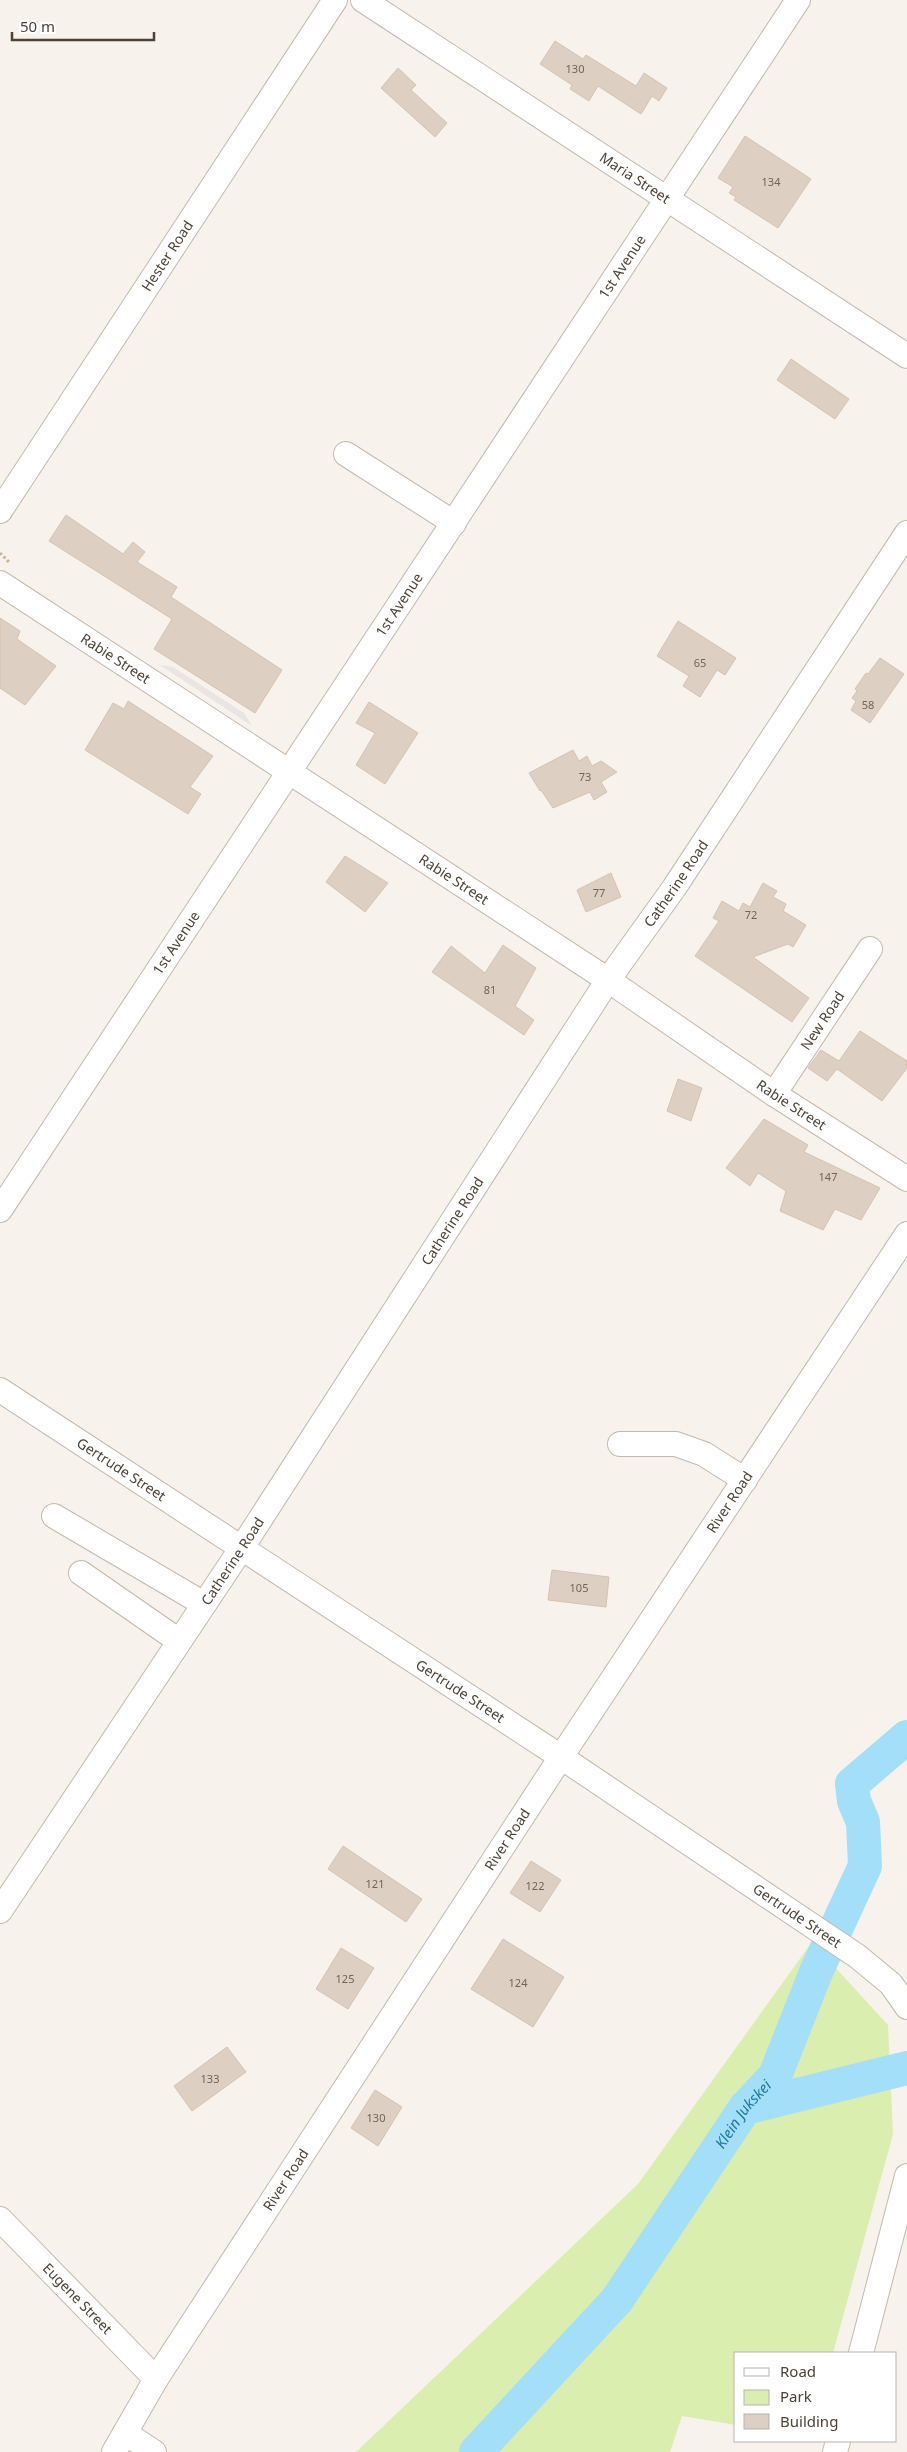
<svg xmlns="http://www.w3.org/2000/svg" width="907" height="2452" font-family="'Noto Sans',sans-serif">
  <style>
    .green { fill: #daeeb0 }
    .parking { fill: #e8e5e2 }
    .lines { fill: none; stroke-linecap: round; stroke-linejoin: round }
    .river { stroke: #a3dff8; stroke-width: 34 }
    .building { fill: #ddcfc2; stroke: #d5c3b1 }
    .minor-casing { stroke: #c4b9ac; stroke-width: 26 }
    .path { stroke: #c7b39c; stroke-width: 3; stroke-dasharray: 2.5 2.5; stroke-linecap: butt }
    .minor { stroke: #fff; stroke-width: 24 }
    .labels { text-anchor: middle; stroke-width: 4; stroke-linejoin: round; paint-order: stroke }
    .number-label { font-size: 11px; fill: #70655a }
    .street-label { font-size: 14px; fill: #4c4237; stroke: #fff }
    .water-label { font-size: 15px; font-style: italic; fill: #1f7aa1; stroke: #fff }
  </style>
  <rect width="100%" height="100%" fill="#f7f2eb"/>
  <!-- green -->
  <polygon class="green" points="812,1942 888,2025 893,2134 833,2353 736,2353 736,2425 682,2416 670,2452 356,2452 638,2184"/>
  <!-- parking -->
  <polygon class="parking" points="160,665 173,667 244,713 252,726"/>
  <g class="lines">
    <!-- river -->
    <g class="river">
      <polyline points="745,2108 907,2068"/>
      <path id="s1" d="M476,2452L617,2300L745,2108L775,2076L816,1972L865,1866L863,1822L854,1801L852,1784L907,1737"/>
    </g>
  </g>
  <!-- building -->
  <g class="building">
    <polygon points="555,41 583,59 586,55 636,86 644,73 667,88 659,101 652,96 641,114 598,86 589,101 570,89 572,85 540,64"/>
    <polygon points="398,68 416,85 411,90 447,123 435,137 381,88"/>
    <polygon points="745,136 811,179 778,228 734,200 736,197 729,193 733,187 718,178"/>
    <polygon points="791,359 849,399 835,419 777,380"/>
    <polygon points="66,515 123,554 133,542 145,552 137,562 177,587 171,597 282,670 255,713 154,649 172,619 49,541"/>
    <polygon points="0,618 20,631 17,639 56,666 25,705 0,688"/>
    <polygon points="678,621 736,658 725,675 717,670 700,697 683,686 689,676 657,656"/>
    <polygon points="880,658 904,674 870,723 851,710 856,701 852,698 857,691 855,689 866,673 868,674"/>
    <polygon points="128,701 213,756 190,787 201,794 188,814 85,750 113,703 124,709"/>
    <polygon points="369,702 418,733 385,784 356,765 375,733 356,723"/>
    <polygon points="573,750 579,761 587,756 592,766 601,761 617,772 601,782 607,792 594,800 590,792 553,808 541,790 540,791 529,773"/>
    <polygon points="345,856 388,883 365,912 326,882"/>
    <polygon points="611,873 621,897 586,912 577,890"/>
    <polygon points="763,883 777,891 773,897 786,904 783,911 806,925 793,947 788,944 753,957 809,998 792,1022 695,956 719,921 713,918 722,901 739,911 743,903 750,907"/>
    <polygon points="503,945 536,968 515,1006 534,1020 524,1035 432,972 451,946 485,973"/>
    <polygon points="860,1031 907,1061 907,1068 882,1101 837,1069 827,1081 808,1068 821,1050 839,1061"/>
    <polygon points="678,1079 702,1088 691,1121 667,1111"/>
    <polygon points="764,1119 808,1145 804,1152 880,1188 861,1220 835,1209 823,1230 780,1211 786,1191 758,1173 750,1186 726,1168"/>
    <polygon points="552,1570 609,1577 606,1607 548,1600"/>
    <polygon points="343,1846 422,1899 406,1922 328,1869"/>
    <polygon points="531,1861 561,1880 540,1912 510,1893"/>
    <polygon points="503,1939 564,1977 533,2027 471,1989"/>
    <polygon points="341,1948 374,1968 348,2009 316,1989"/>
    <polygon points="227,2047 246,2072 192,2111 174,2086"/>
    <polygon points="375,2090 402,2107 378,2146 351,2128"/>
  </g>
  <g class="lines">
    <defs>
      <g id="minor">
        <path id="s2" d="M363,0L907,356"/>
        <polyline points="346,454 454,523"/>
        <path id="s3" d="M0,511L335,0"/>
        <path id="s4" d="M0,583L608,980L774,1094L907,1179"/>
        <path id="s5" d="M774,1094L870,949"/>
        <path id="s6" d="M0,1210L798,0"/>
        <path id="s7" d="M0,1390L561,1757L857,1956L891,1984L907,2007"/>
        <polyline points="620,1444 676,1444 704,1454 745,1480"/>
        <polyline points="54,1516 204,1604"/>
        <polyline points="81,1573 179,1641"/>
        <path id="s8" d="M0,1911L241,1549L608,980L674,888L907,533"/>
        <path id="s9" d="M0,2219L156,2379"/>
        <polyline points="861,2353 907,2176"/>
        <polyline points="125,2433 154,2452"/>
        <path id="s10" d="M114,2452L156,2379L561,1757L907,1234"/>
        <polyline points="835,2452 838,2441"/>
      </g>
    </defs>
    <!-- minor casing -->
    <use href="#minor" class="minor-casing"/>
    <!-- path -->
    <polyline class="path" points="0,553 10,563"/>
    <!-- minor -->
    <use href="#minor" class="minor"/>
  </g>
  <g class="labels">
    <!-- number labels -->
    <g class="number-label">
      <text x="575" y="73">130</text>
      <text x="771" y="186">134</text>
      <text x="700" y="667">65</text>
      <text x="868" y="709">58</text>
      <text x="585" y="781">73</text>
      <text x="599" y="897">77</text>
      <text x="751" y="919">72</text>
      <text x="490" y="994">81</text>
      <text x="828" y="1181">147</text>
      <text x="579" y="1592">105</text>
      <text x="375" y="1888">121</text>
      <text x="535" y="1890">122</text>
      <text x="345" y="1983">125</text>
      <text x="518" y="1987">124</text>
      <text x="210" y="2083">133</text>
      <text x="376" y="2122">130</text>
    </g>
    <!-- street labels -->
    <g class="street-label">
      <text dy="5" stroke="none"><textPath href="#s2" startOffset="325">Maria Street</textPath></text>
      <text dy="5" stroke="none"><textPath href="#s3" startOffset="305">Hester Road</textPath></text>
      <text dy="5" stroke="none"><textPath href="#s6" startOffset="1130">1st Avenue</textPath></text>
      <text dy="5" stroke="none"><textPath href="#s6" startOffset="725">1st Avenue</textPath></text>
      <text dy="5" stroke="none"><textPath href="#s4" startOffset="138">Rabie Street</textPath></text>
      <text dy="5" stroke="none"><textPath href="#s4" startOffset="542">Rabie Street</textPath></text>
      <text dy="5" stroke="none"><textPath href="#s8" startOffset="1230">Catherine Road</textPath></text>
      <text dy="5" stroke="none"><textPath href="#s6" startOffset="320">1st Avenue</textPath></text>
      <text dy="5" stroke="none"><textPath href="#s5" startOffset="88">New Road</textPath></text>
      <text dy="5" stroke="none"><textPath href="#s4" startOffset="948">Rabie Street</textPath></text>
      <text dy="5" stroke="none"><textPath href="#s8" startOffset="825">Catherine Road</textPath></text>
      <text dy="5" stroke="none"><textPath href="#s7" startOffset="145">Gertrude Street</textPath></text>
      <text dy="5" stroke="none"><textPath href="#s10" startOffset="1132">River Road</textPath></text>
      <text dy="5" stroke="none"><textPath href="#s8" startOffset="420">Catherine Road</textPath></text>
      <text dy="5" stroke="none"><textPath href="#s7" startOffset="550">Gertrude Street</textPath></text>
      <text dy="5" stroke="none"><textPath href="#s10" startOffset="728">River Road</textPath></text>
      <text dy="5" stroke="none"><textPath href="#s7" startOffset="955">Gertrude Street</textPath></text>
      <text dy="5" stroke="none"><textPath href="#s10" startOffset="322">River Road</textPath></text>
      <text dy="5" stroke="none"><textPath href="#s9" startOffset="111">Eugene Street</textPath></text>
    </g>
    <!-- water labels -->
    <g class="water-label">
      <text dy="5" stroke="none"><textPath href="#s1" startOffset="432">Klein Jukskei</textPath></text>
    </g>
  </g>
  <!-- legend -->
  <rect x="734" y="2352" width="162" height="90" fill="#ffffff" stroke="#b7b3af"/>
  <rect x="744" y="2368" width="25" height="8" fill="#ffffff" stroke="#b7b3af"/>
  <text x="780" y="2377" font-size="15" fill="#4c4237">Road</text>
  <rect x="744" y="2390" width="25" height="15" fill="#daeeb0" stroke="#b7b3af"/>
  <text x="780" y="2402" font-size="15" fill="#4c4237">Park</text>
  <rect x="744" y="2414" width="25" height="15" fill="#ddcfc2" stroke="#b7b3af"/>
  <text x="780" y="2427" font-size="15" fill="#4c4237">Building</text>
  <!-- scale -->
  <path d="M12 32v8h142v-8" fill="none" stroke="#4c4237" stroke-width="2.5"/>
  <text x="20" y="32" font-size="15" fill="#4c4237" stroke="#ffffff" stroke-width="4" paint-order="stroke">50 m</text>
</svg>
